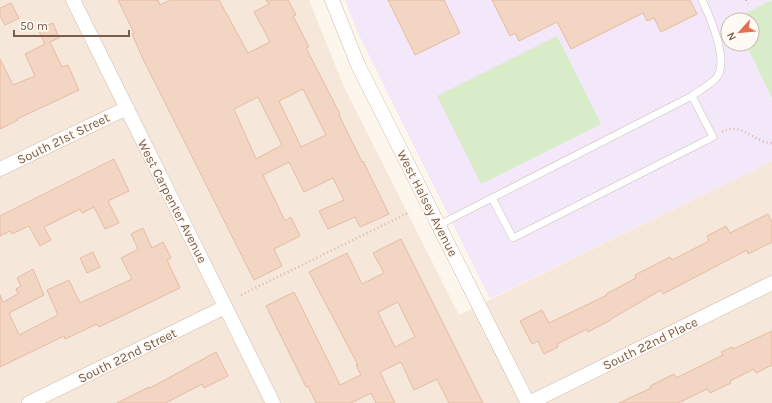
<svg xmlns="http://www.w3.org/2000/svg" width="772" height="403" font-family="Karla,sans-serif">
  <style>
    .residential { fill: #f5e8da }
    .education { fill: #f3e8fa; fill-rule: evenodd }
    .green { fill: #d8ecc9 }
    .building { fill: #f3d5c3; stroke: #e6bba3; fill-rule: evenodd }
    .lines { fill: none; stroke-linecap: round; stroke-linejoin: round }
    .service-casing { stroke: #d1beb0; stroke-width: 8 }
    .minor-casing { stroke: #d1beb0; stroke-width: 15 }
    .path { stroke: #d9b8a5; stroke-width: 2.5; stroke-dasharray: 1 3; stroke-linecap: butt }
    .service { stroke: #fff; stroke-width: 7 }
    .minor { stroke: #fff; stroke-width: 14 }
    .labels { text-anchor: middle; stroke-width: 3; stroke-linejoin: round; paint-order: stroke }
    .street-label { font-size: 13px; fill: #7a5c4d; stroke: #fffaf3 }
  </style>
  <rect width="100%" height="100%" fill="#fdf6ec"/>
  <!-- residential -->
  <polygon class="residential" points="0,0 309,0 344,87 459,315 772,161 772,403 0,403"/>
  <!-- education -->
  <path class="education" d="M345,0H772V161L490,299L358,33ZM728,20H752V44H728Z"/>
  <!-- green -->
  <g class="green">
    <polygon points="772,0 772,98 746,44 752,44 752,20 734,20 734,19"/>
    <polygon points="557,36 601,124 481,184 437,96"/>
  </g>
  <!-- building -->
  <g class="building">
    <path d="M118,0H158L160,5L171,0H219L248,53L270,42L254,12L269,4L266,0H288L296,15L293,16L309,47L306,48L340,114L339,115L362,162L363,161L389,214L360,227L355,217L328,229L319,211L344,200L333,178L304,192L289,162L263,175L285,221L291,217L300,236L274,249L282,266L254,280L143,59L132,34L134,33ZM303,89L326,135L301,147L279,101ZM258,97L282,145L256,159L234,109Z"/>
    <polygon points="388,0 444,0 460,33 415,55"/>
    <polygon points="492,0 690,0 697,14 661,32 654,18 647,21 643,13 571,49 557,22 519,41 515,33 510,36"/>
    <polygon points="11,3 19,18 5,25 0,16 0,8"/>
    <polygon points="53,23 59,38 50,42 62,67 68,65 79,90 17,119 18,120 0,129 0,59 13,85 35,76 25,54 45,44 38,29"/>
    <polygon points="114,159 129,191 108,201 119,223 105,229 94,207 82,213 80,209 44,227 51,240 40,246 29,226 12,234 10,231 0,236 0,216"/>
    <polygon points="768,214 772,223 772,242 748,254 747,250 663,294 661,290 611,319 611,320 588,332 587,329 557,344 558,347 544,354 538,341 532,344 520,321 542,310 549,323 607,295 606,294 636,278 635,275 670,257 672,260 709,241 707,236 726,226 730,233"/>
    <polygon points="143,228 152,248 163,242 171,258 167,260 180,288 99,327 97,324 65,339 64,336 0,367 0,295 3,302 18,294 16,289 21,286 17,278 33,269 44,295 9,313 19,335 58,315 47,290 69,280 80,303 132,279 121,258 138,249 131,234"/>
    <path d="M401,239L483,403H449L437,379L414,390L401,362L380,372L395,403H376L371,393L351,403H316L308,386L306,387L266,306L294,292L340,385L361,375L356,365H358L309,272L347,253L362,284L384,273L373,253ZM398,302L415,337L395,347L378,312Z"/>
    <polygon points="93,252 100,267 87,273 80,258"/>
    <polygon points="772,331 772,365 756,373 754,369 730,381 731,383 710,393 707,389 678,403 619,403 651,388 650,386 674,374 676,378 723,355 721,352 732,347 733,349"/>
    <polygon points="216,352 228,376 204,388 202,384 166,403 117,403 149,387 150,388"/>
  </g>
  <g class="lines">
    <defs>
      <g id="service">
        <path d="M692,96L713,137L513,238L492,198L692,96C697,92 714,82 717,77C729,60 710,17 702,0"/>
        <polyline points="439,225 492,198"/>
      </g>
      <g id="minor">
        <polyline points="73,0 273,403"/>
        <polyline points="332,0 358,65 528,403"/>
        <polyline points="0,169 127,108"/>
        <polyline points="29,403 225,307"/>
        <polyline points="529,403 772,283"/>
      </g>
    </defs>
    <!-- service casing -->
    <use href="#service" class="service-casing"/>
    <!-- minor casing -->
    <use href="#minor" class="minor-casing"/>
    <!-- path -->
    <g class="path">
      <polyline points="746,0 748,4"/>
      <path d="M722,132C741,121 754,143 772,143"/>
      <polyline points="241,295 410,212"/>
    </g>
    <!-- service -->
    <use href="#service" class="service"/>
    <!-- minor -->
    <use href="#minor" class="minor"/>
  </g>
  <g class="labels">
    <!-- street labels -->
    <g class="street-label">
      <text transform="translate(63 138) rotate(-26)" y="5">South 21st Street</text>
      <text transform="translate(173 201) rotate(63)" y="5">West Carpenter Avenue</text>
      <text transform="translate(428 203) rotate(63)" y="5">West Halsey Avenue</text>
      <text transform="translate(650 343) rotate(-26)" y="5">South 22nd Place</text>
      <text transform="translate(127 355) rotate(-26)" y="5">South 22nd Street</text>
    </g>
  </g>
  <!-- north arrow -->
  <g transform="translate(740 32) rotate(243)"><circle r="19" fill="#fffaf3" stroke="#cabbb1"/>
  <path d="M0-3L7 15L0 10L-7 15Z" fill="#e76f51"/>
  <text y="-6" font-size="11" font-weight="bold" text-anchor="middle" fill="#7a5c4d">N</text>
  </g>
  <!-- scale -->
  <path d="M14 30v6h115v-6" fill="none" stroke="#7a5c4d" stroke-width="2"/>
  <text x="20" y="30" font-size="12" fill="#7a5c4d" stroke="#fffaf3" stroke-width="3" paint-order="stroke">50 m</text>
</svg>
